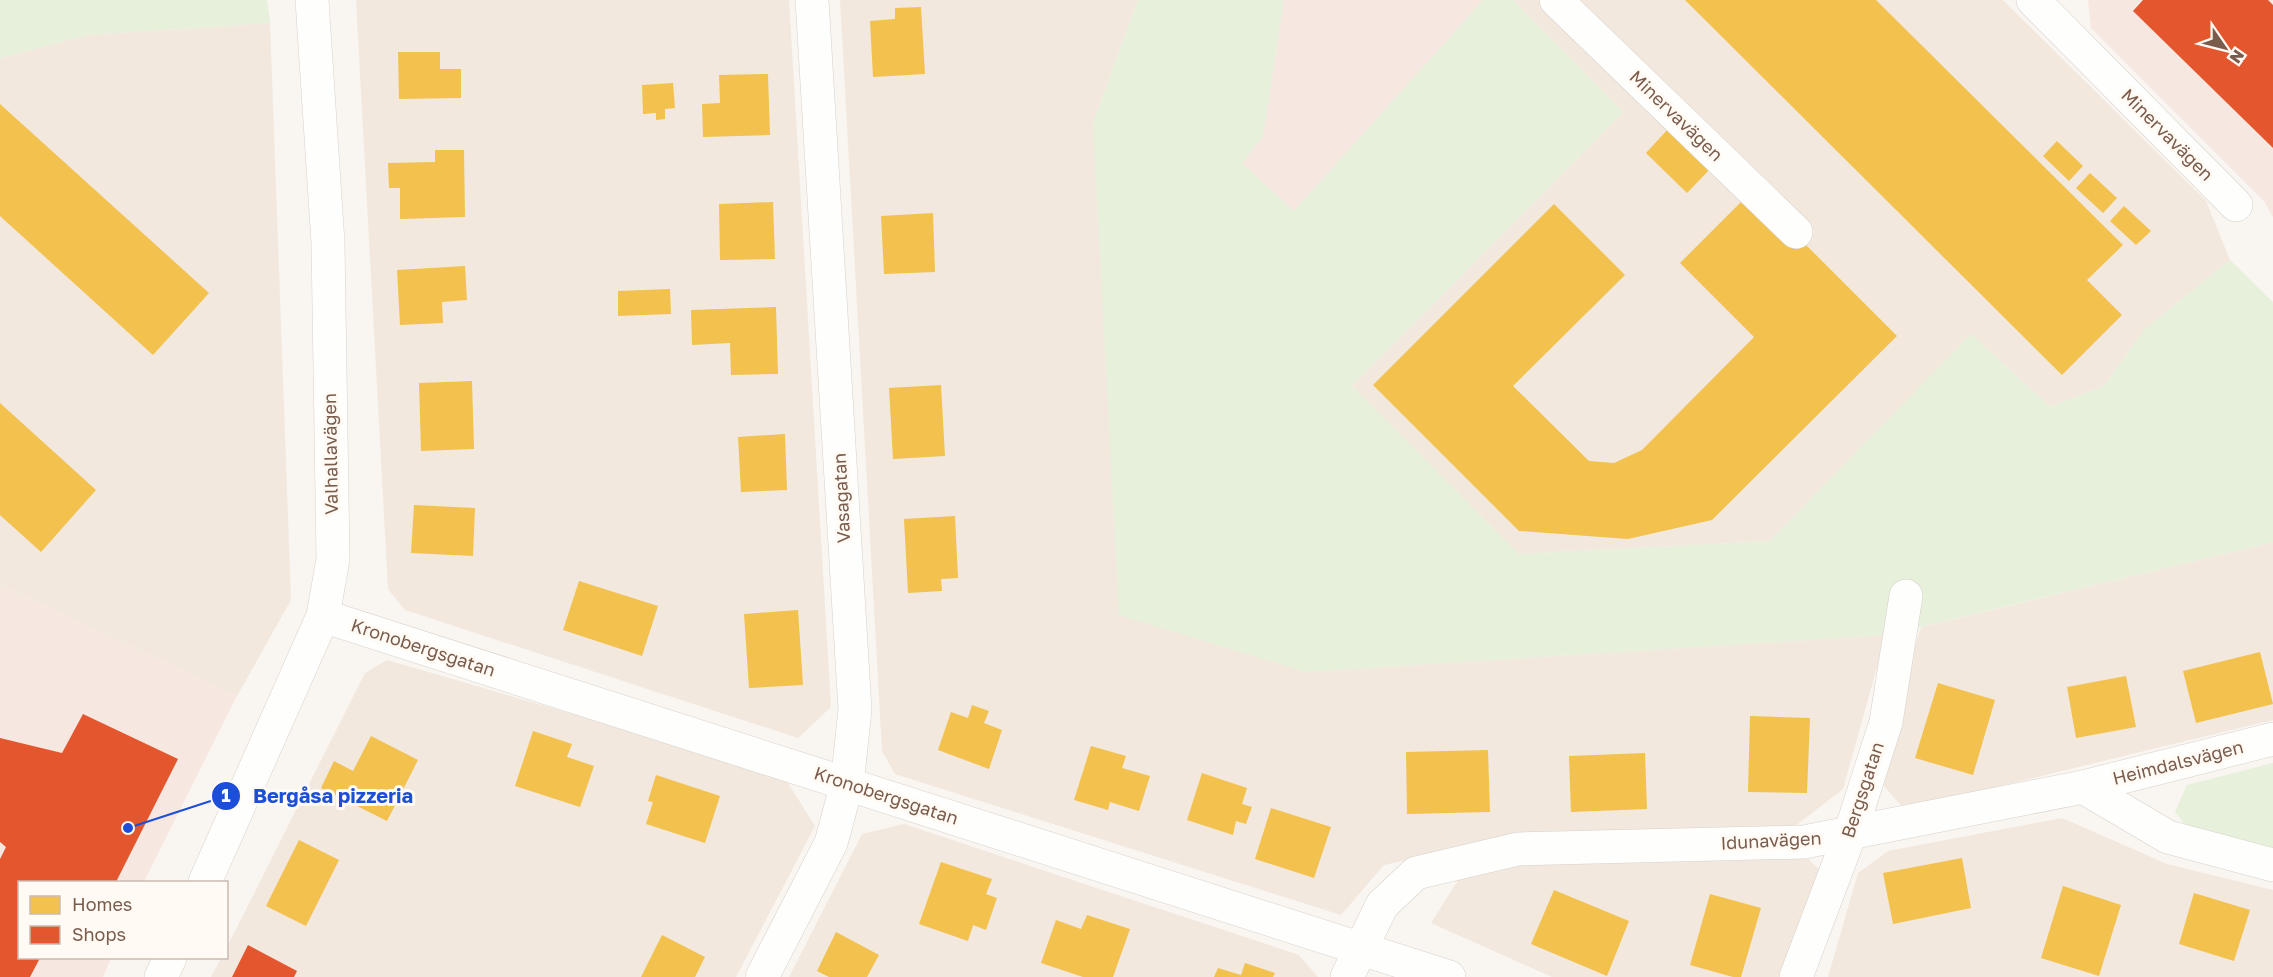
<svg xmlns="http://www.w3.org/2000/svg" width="2273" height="977" font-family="'Golos Text',sans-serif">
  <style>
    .residential { fill: #f2e8de }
    .commercial { fill: #f6e8e1 }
    .green { fill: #e7f0db }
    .homes { fill: #f2c14e }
    .shops { fill: #e4572e }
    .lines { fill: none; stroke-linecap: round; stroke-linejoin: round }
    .street-casing { stroke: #d7d1cb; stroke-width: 34 }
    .secondary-casing { stroke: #d9d2cb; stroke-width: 34 }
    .street { stroke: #fefefd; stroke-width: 33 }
    .secondary { stroke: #fefefd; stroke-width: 33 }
    .labels { text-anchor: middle; stroke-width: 6; stroke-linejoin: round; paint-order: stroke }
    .street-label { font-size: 18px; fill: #7a5c4d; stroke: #fffaf3 }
    .leader { fill: none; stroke: #1d4ed8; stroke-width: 2 }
    .callout-dot { fill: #1d4ed8; stroke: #fffaf3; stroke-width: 2 }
    .mark-label { font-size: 18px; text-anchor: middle; font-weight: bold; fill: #fff }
    .callout-label { font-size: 20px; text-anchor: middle; font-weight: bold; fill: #1d4ed8; stroke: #fffaf3; stroke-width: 6; stroke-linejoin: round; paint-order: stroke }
  </style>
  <rect width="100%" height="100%" fill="#f9f5f0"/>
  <!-- residential -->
  <g class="residential">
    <polygon points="356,0 789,0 831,707 798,738 405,610 388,589"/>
    <polygon points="840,0 1138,0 1093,123 1306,672 1886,635 1843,789 1790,830 1524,834 1384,865 1341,915 895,774 882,751"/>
    <polygon points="1513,0 2003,0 2206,201 2230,260 2144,330 2104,386 2050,407 1971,334 1770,541 1519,554 1352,386 1623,112"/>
    <polygon points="270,23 291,600 237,696 0,585 0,58 87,35"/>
    <polygon points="2273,542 2273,720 1904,809 1875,776 1921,627"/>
    <polygon points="387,660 783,775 815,826 736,977 211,977 221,958 226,958 227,947 365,673"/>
    <polygon points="2062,818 2167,864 2273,890 2273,977 1828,977 1858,873 1888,851"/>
    <polygon points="904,824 1299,955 1318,977 789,977 862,834"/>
    <polygon points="1802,853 1822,872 1789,977 1552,977 1431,923 1466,868"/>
  </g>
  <!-- commercial -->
  <g class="commercial">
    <polygon points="1284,0 1483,0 1294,211 1242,163 1263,136"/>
    <polygon points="2088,0 2273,0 2273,217 2264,201 2091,28"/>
    <polygon points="0,585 237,696 144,882 20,882 20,958 111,958 103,977 0,977"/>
  </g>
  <!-- green -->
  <g class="green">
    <polygon points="0,0 267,0 270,23 87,35 0,58"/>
    <polygon points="1138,0 1284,0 1263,136 1242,163 1294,211 1483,0 1513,0 1623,112 1352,386 1519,554 1770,541 1971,334 2050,407 2104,386 2144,330 2230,260 2273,302 2273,542 1886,635 1306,672 1119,615 1093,123"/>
    <polygon points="2273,763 2273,848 2186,826 2175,812 2187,785"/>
  </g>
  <!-- homes -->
  <g class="homes">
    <polygon points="1685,0 1876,0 2123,245 2087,280 2122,315 2062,375"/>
    <polygon points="921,7 925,74 873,77 870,21 895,19 895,8"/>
    <polygon points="398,52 440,52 440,69 461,69 461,98 399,99"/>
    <polygon points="768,74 770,135 703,137 702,104 720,103 719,75"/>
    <polygon points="673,83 675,108 665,109 665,119 656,120 656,113 643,114 642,85"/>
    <polygon points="0,104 209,293 153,355 0,216"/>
    <polygon points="1668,129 1710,169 1687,193 1646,153"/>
    <polygon points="2057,141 2083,166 2069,181 2043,156"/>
    <polygon points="435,150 464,150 465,217 400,219 400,188 389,188 388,163 435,162"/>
    <polygon points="2090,173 2117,198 2103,213 2076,188"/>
    <polygon points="1752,191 1897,336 1712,520 1628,539 1519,531 1373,385 1554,204 1625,275 1513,386 1589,461 1614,463 1642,450 1754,337 1680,263"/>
    <polygon points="773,202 775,259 720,260 719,204"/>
    <polygon points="2124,206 2151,231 2136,245 2110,221"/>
    <polygon points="933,213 935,272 884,274 881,216"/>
    <polygon points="465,266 467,300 442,302 443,323 400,325 397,270"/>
    <polygon points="670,289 671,314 618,316 618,291"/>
    <polygon points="776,307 778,374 731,375 730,343 692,345 691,310"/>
    <polygon points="472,381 474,449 421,451 419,383"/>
    <polygon points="941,385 945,456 893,459 889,388"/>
    <polygon points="0,403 96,490 41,552 0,515"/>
    <polygon points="785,434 787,490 741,492 738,437"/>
    <polygon points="414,505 475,508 473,556 411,553"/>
    <polygon points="955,516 958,578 941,579 942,591 908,593 904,519"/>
    <polygon points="579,581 658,606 642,656 563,630"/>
    <polygon points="798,610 803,685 749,688 744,614"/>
    <polygon points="2260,652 2273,704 2196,723 2183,671"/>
    <polygon points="2126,676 2136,727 2076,738 2067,687"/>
    <polygon points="1938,683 1995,700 1973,775 1915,758"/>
    <polygon points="972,705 989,711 984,723 1002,730 989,769 938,750 951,712 968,718"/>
    <polygon points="1750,716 1810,718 1807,793 1748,792"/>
    <polygon points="533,731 572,744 567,757 594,766 580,807 515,786"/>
    <polygon points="371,736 418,760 387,821 321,788 334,761 353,771"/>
    <polygon points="1091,746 1126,756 1122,768 1150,776 1139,811 1110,802 1108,810 1074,800"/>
    <polygon points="1488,750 1490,812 1407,814 1406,752"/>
    <polygon points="1645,753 1647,809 1571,812 1569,756"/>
    <polygon points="1202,773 1247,788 1242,804 1252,807 1246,824 1236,821 1233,835 1187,820"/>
    <polygon points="656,775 720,796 705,843 646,824 653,802 648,801"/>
    <polygon points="1271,808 1331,827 1314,878 1255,859"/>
    <polygon points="299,840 339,860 306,926 266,906"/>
    <polygon points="1962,858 1971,908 1893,924 1883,873"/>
    <polygon points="941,862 992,879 986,894 997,898 986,930 973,925 968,941 919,924"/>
    <polygon points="2063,886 2121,905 2099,976 2041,958"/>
    <polygon points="1554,890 1629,921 1607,976 1531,944"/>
    <polygon points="2194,893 2250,910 2234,961 2179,944"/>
    <polygon points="1710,894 1761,908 1741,977 1733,977 1690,965"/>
    <polygon points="1087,915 1130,929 1113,977 1083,977 1041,963 1056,920 1081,929"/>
    <polygon points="836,932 879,955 867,977 829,977 817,971"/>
    <polygon points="662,935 705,957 695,977 641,977"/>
    <polygon points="1245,963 1275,973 1273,977 1214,977 1218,968 1241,975"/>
  </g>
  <!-- shops -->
  <g class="shops">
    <polygon points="2143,0 2268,0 2273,5 2273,148 2133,11"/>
    <polygon points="83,714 178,759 116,882 20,882 20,958 40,958 30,977 0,977 0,859 6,847 0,842 0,738 62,753"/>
    <polygon points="248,945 297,971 294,977 232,977"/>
  </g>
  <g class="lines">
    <defs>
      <g id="street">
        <polyline points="1556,0 1796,232"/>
        <polyline points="2033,0 2236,205"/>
        <polyline points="323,616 1449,977"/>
        <polyline points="2083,787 2273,739"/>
        <polyline points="762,977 831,843 847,784 855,710 812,0"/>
        <polyline points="1347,977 1382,905 1416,873 1518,849 1804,842 2083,787 2168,837 2273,865"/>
        <polyline points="1796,977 1850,834 1886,722 1906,596"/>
      </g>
      <g id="secondary">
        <polyline points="205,882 323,616 333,559 328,243 312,0"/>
        <polyline points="161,977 170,958"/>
      </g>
    </defs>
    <!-- street casing -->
    <use href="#street" class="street-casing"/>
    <!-- secondary casing -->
    <use href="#secondary" class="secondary-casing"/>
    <!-- street -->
    <use href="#street" class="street"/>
    <!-- secondary -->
    <use href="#secondary" class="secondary"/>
  </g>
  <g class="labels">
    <!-- street labels -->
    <g class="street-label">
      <text transform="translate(1676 116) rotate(44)" y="6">Minervavägen</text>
      <text transform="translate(2167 135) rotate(45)" y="6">Minervavägen</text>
      <text transform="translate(331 454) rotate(-91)" y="6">Valhallavägen</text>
      <text transform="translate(842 498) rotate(-93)" y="6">Vasagatan</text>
      <text transform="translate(423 648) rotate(18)" y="6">Kronobergsgatan</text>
      <text transform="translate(2178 763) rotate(-14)" y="6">Heimdalsvägen</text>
      <text transform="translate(1863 790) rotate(-72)" y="6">Bergsgatan</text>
      <text transform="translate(886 796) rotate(18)" y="6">Kronobergsgatan</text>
      <text transform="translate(1771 841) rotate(-3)" y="6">Idunavägen</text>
    </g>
  </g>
  <!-- callouts -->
  <path class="leader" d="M128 828L226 796"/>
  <g class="callout-dot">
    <circle cx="128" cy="828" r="6"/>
    <circle cx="226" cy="796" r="15"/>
  </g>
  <g class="mark-label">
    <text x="226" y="802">1</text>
  </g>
  <g class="callout-label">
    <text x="333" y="803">Bergåsa pizzeria</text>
  </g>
  <!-- legend -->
  <rect x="18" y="881" width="210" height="78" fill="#fffaf3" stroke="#cabbb1" stroke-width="1.5"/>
  <rect x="30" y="896" width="30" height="18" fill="#f2c14e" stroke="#cabbb1" stroke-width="1.5"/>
  <text x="72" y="911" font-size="18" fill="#7a5c4d">Homes</text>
  <rect x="30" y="926" width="30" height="18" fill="#e4572e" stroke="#cabbb1" stroke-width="1.5"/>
  <text x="72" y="941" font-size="18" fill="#7a5c4d">Shops</text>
  <!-- north arrow -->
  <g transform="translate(2225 48) rotate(125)" stroke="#fffaf3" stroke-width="4.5" paint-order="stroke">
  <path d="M0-4.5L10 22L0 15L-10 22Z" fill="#7a5c4d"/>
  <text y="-9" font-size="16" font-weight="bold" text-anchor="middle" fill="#7a5c4d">N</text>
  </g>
</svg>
